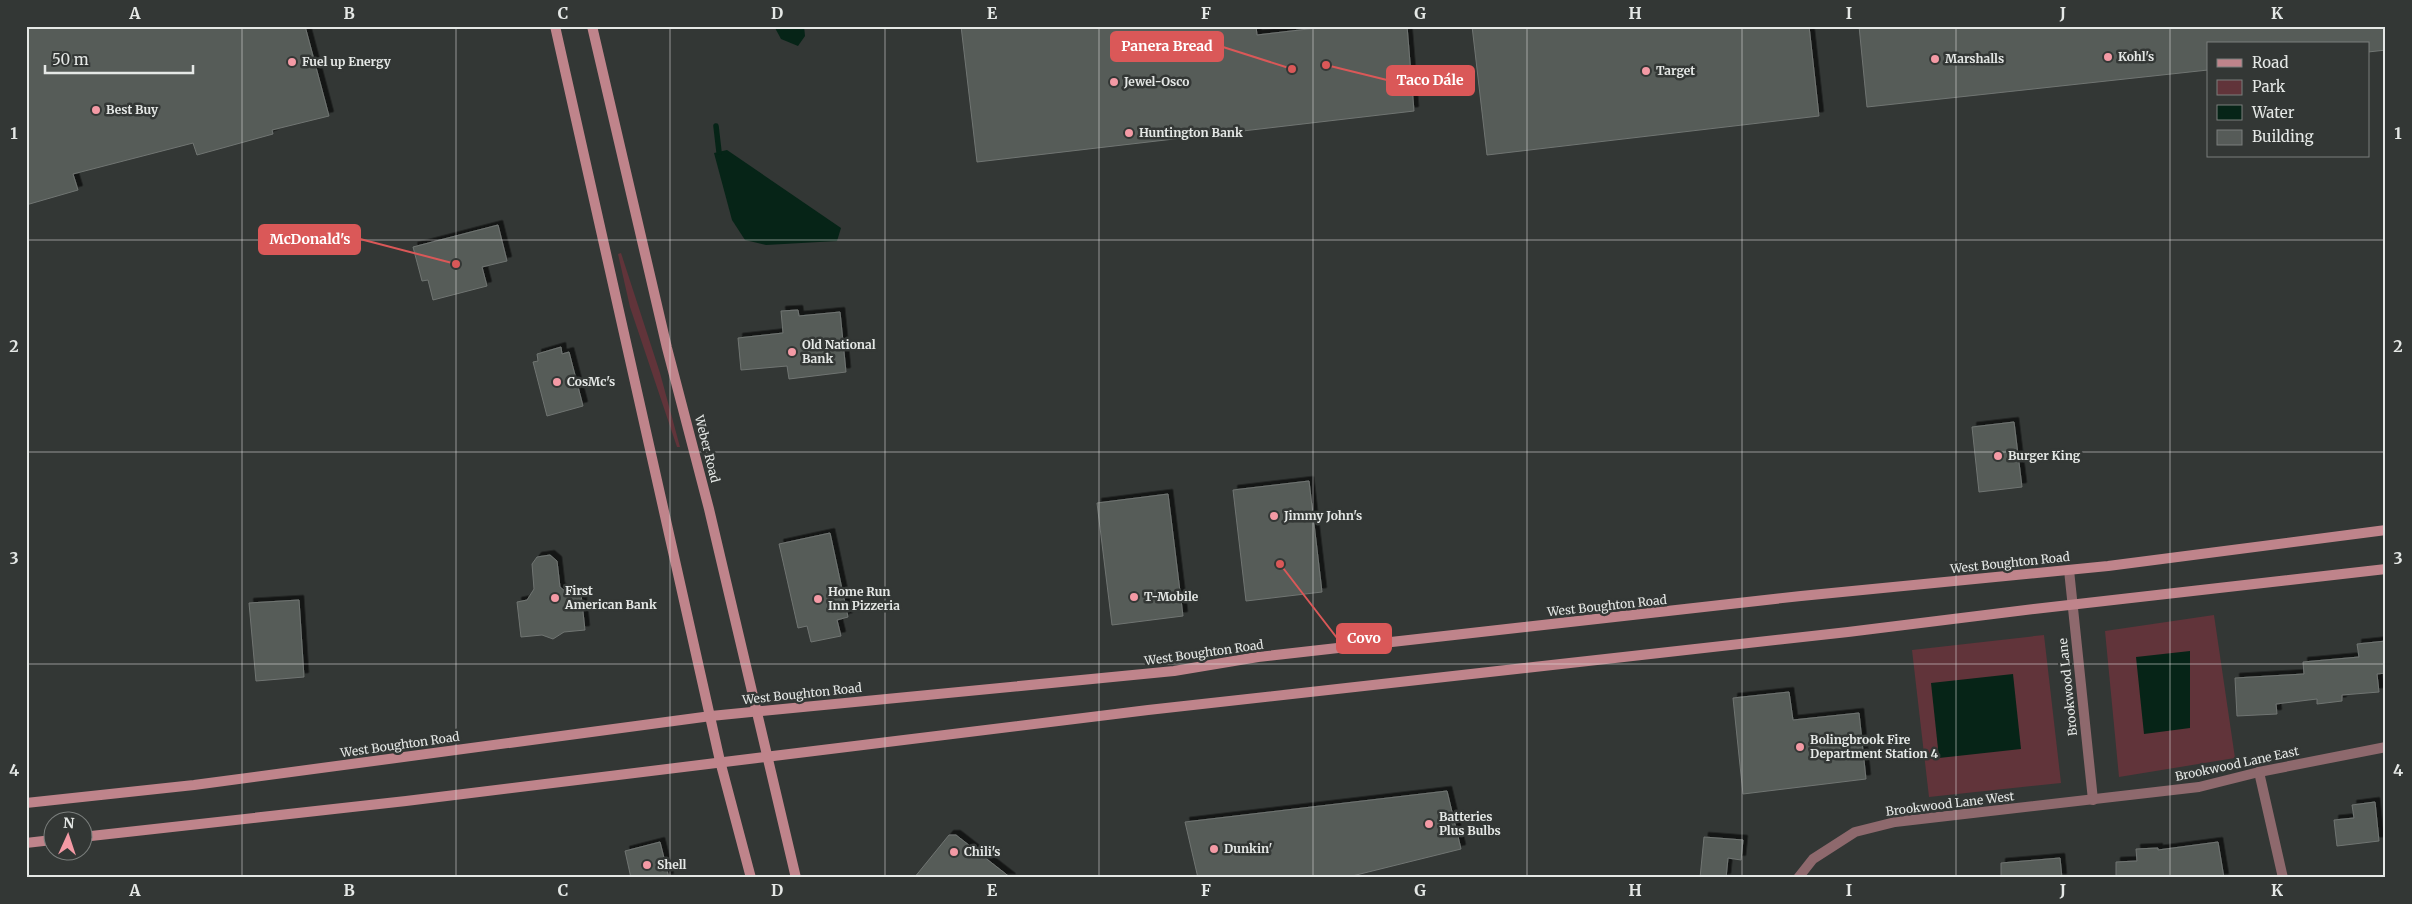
<svg xmlns="http://www.w3.org/2000/svg" width="2412" height="904" font-family="Merriweather,serif">
  <style>
    .green { fill: #61343a }
    .water { fill: #062417 }
    .lines { fill: none; stroke-linecap: round; stroke-linejoin: round }
    .stream { stroke: #062417; stroke-width: 5.5 }
    .building { fill: #565b58; stroke: #707572; filter: url(#shadow) }
    .street { stroke: #8e696d; stroke-width: 10 }
    .secondary { stroke: #bf848b; stroke-width: 10 }
    .grid { fill: none; stroke: #e5e8e6; stroke-width: 1; stroke-opacity: 0.55 }
    .poi-dot { fill: #f49aa5; stroke: #333735; stroke-width: 2 }
    .labels { text-anchor: middle; stroke-width: 5; stroke-linejoin: round; paint-order: stroke }
    .poi-label { font-size: 12px; font-weight: bold; fill: #e5e8e6; stroke: #333735; text-anchor: start }
    .street-label { font-size: 12px; fill: #e5e8e6; stroke: #333735 }
    .leader { fill: none; stroke: #da5858; stroke-width: 2 }
    .callout-dot { fill: #da5858; stroke: #333735; stroke-width: 2 }
    .callout { fill: #da5858; stroke: #da5858; stroke-width: 2 }
    .callout-label { font-size: 14px; text-anchor: middle; font-weight: bold; fill: #fff }
    .neatline { fill: none; stroke: #e5e8e6; stroke-width: 2 }
    .grid-label { font-size: 16px; text-anchor: middle; font-weight: bold; fill: #e5e8e6 }
  </style>
  <defs>
    <filter id="shadow"><feDropShadow dx="4.5" dy="-4.5" stdDeviation="0" flood-color="#0009"/></filter>
  </defs>
  <rect width="100%" height="100%" fill="#333735"/>
  <!-- green -->
  <g class="green">
    <polygon points="621,253 660,373 680,447 677,447 630,307 618,254"/>
    <polygon points="2214,615 2235,758 2119,777 2105,631"/>
    <polygon points="2044,635 2061,783 1929,797 1912,650"/>
  </g>
  <!-- water -->
  <g class="water">
    <polygon points="774,26 804,26 805,36 798,46 781,39"/>
    <polygon points="727,150 841,228 837,241 766,245 745,240 732,220 714,153"/>
    <polygon points="2190,651 2190,728 2144,734 2136,657"/>
    <polygon points="2013,674 2021,749 1939,758 1931,683"/>
  </g>
  <g class="lines">
    <!-- stream -->
    <polyline class="stream" points="716,126 719,152"/>
  </g>
  <!-- building -->
  <g class="building">
    <polygon points="26,26 305,26 329,116 272,130 273,134 197,155 193,143 73,174 78,190 26,205"/>
    <polygon points="961,26 1256,26 1257,35 1334,26 1407,26 1414,111 977,162"/>
    <polygon points="1472,26 1809,26 1819,116 1487,155"/>
    <polygon points="1859,26 2386,26 2386,50 2368,52 2368,44 2208,44 2208,70 1867,107"/>
    <polygon points="498,225 507,261 482,267 487,286 433,300 428,280 422,281 413,247"/>
    <polygon points="798,310 799,316 840,312 846,372 789,379 787,366 741,370 738,338 783,333 781,311"/>
    <polygon points="561,347 562,354 569,352 583,406 547,416 533,362 538,361 537,354"/>
    <polygon points="2014,422 2022,487 1979,492 1972,427"/>
    <polygon points="1309,481 1322,592 1246,601 1233,490"/>
    <polygon points="1168,494 1183,616 1112,625 1097,503"/>
    <polygon points="830,533 848,617 837,620 841,636 811,642 807,626 798,628 779,544"/>
    <polygon points="550,555 557,561 560,587 571,596 581,594 585,630 564,632 553,639 542,635 521,637 517,602 527,600 534,589 532,564 537,557"/>
    <polygon points="299,600 304,677 256,681 249,603"/>
    <polygon points="2386,641 2386,673 2377,674 2379,692 2342,695 2342,701 2317,704 2317,699 2276,704 2277,714 2237,716 2235,678 2304,674 2303,662 2359,657 2357,644"/>
    <polygon points="1789,692 1793,720 1859,713 1866,779 1743,794 1733,698"/>
    <polygon points="1447,791 1461,849 1344,878 1198,878 1185,822"/>
    <polygon points="2375,802 2379,841 2337,846 2334,820 2354,818 2352,805"/>
    <polygon points="949,835 956,835 1011,878 914,878"/>
    <polygon points="1704,837 1743,840 1741,860 1728,858 1726,878 1700,878"/>
    <polygon points="660,842 669,878 631,878 625,851"/>
    <polygon points="2218,842 2224,878 2116,878 2116,862 2137,861 2136,849 2158,848 2158,850"/>
    <polygon points="2060,858 2062,878 2001,878 2001,863"/>
  </g>
  <g class="lines">
    <!-- street -->
    <g class="street">
      <polyline points="2069,570 2093,800"/>
      <polyline points="2259,772 2283,878"/>
      <polyline points="1798,878 1813,859 1855,832 1895,822 2199,787 2259,772 2386,747"/>
    </g>
    <!-- secondary -->
    <g class="secondary">
      <polyline points="555,26 720,761 751,878"/>
      <polyline points="592,26 667,348 709,509 796,878"/>
      <polyline points="26,803 194,785 711,716 1174,671 1258,657 1801,596 2108,566 2386,530"/>
      <polyline points="82,837 406,801 1148,710 1848,632 2034,609 2386,569"/>
      <polyline points="26,843 52,840"/>
    </g>
  </g>
  <!-- grid -->
  <path class="grid" d="M242,26V878M456,26V878M670,26V878M885,26V878M1099,26V878M1313,26V878M1527,26V878M1742,26V878M1956,26V878M2170,26V878M26,240H2386M26,452H2386M26,664H2386"/>
  <!-- markers -->
  <g class="poi-dot">
    <circle cx="2108" cy="57" r="5"/>
    <circle cx="1935" cy="59" r="5"/>
    <circle cx="292" cy="62" r="5"/>
    <circle cx="1646" cy="71" r="5"/>
    <circle cx="1114" cy="82" r="5"/>
    <circle cx="96" cy="110" r="5"/>
    <circle cx="1129" cy="133" r="5"/>
    <circle cx="792" cy="352" r="5"/>
    <circle cx="557" cy="382" r="5"/>
    <circle cx="1998" cy="456" r="5"/>
    <circle cx="1274" cy="516" r="5"/>
    <circle cx="1134" cy="597" r="5"/>
    <circle cx="555" cy="598" r="5"/>
    <circle cx="818" cy="599" r="5"/>
    <circle cx="1800" cy="747" r="5"/>
    <circle cx="1429" cy="824" r="5"/>
    <circle cx="1214" cy="849" r="5"/>
    <circle cx="954" cy="852" r="5"/>
    <circle cx="647" cy="865" r="5"/>
  </g>
  <g class="labels">
    <!-- poi labels -->
    <g class="poi-label">
      <text x="2118" y="61">Kohl's</text>
      <text x="1945" y="63">Marshalls</text>
      <text x="302" y="66">Fuel up Energy</text>
      <text x="1656" y="75">Target</text>
      <text x="1124" y="86">Jewel-Osco</text>
      <text x="106" y="114">Best Buy</text>
      <text x="1139" y="137">Huntington Bank</text>
      <text x="802" y="349">Old National<tspan x="802" dy="14">Bank</tspan></text>
      <text x="567" y="386">CosMc's</text>
      <text x="2008" y="460">Burger King</text>
      <text x="1284" y="520">Jimmy John's</text>
      <text x="565" y="595">First<tspan x="565" dy="14">American Bank</tspan></text>
      <text x="828" y="596">Home Run<tspan x="828" dy="14">Inn Pizzeria</tspan></text>
      <text x="1144" y="601">T-Mobile</text>
      <text x="1810" y="744">Bolingbrook Fire<tspan x="1810" dy="14">Department Station 4</tspan></text>
      <text x="1439" y="821">Batteries<tspan x="1439" dy="14">Plus Bulbs</tspan></text>
      <text x="1224" y="853">Dunkin'</text>
      <text x="964" y="856">Chili's</text>
      <text x="657" y="869">Shell</text>
    </g>
    <!-- street labels -->
    <g class="street-label">
      <text transform="translate(707 449) rotate(76)" y="4">Weber Road</text>
      <text transform="translate(2010 563) rotate(-6)" y="4">West Boughton Road</text>
      <text transform="translate(1607 606) rotate(-6)" y="4">West Boughton Road</text>
      <text transform="translate(1204 653) rotate(-8)" y="4">West Boughton Road</text>
      <text transform="translate(2068 687) rotate(-96)" y="4">Brookwood Lane</text>
      <text transform="translate(802 694) rotate(-6)" y="4">West Boughton Road</text>
      <text transform="translate(400 745) rotate(-8)" y="4">West Boughton Road</text>
      <text transform="translate(2237 764) rotate(-12)" y="4">Brookwood Lane East</text>
      <text transform="translate(1950 804) rotate(-7)" y="4">Brookwood Lane West</text>
    </g>
  </g>
  <!-- callouts -->
  <path class="leader" d="M1292 69L1223 47M1326 65L1387 80M456 264L360 239M1280 564L1337 638"/>
  <g class="callout-dot">
    <circle cx="1292" cy="69" r="5"/>
    <circle cx="1326" cy="65" r="5"/>
    <circle cx="456" cy="264" r="5"/>
    <circle cx="1280" cy="564" r="5"/>
  </g>
  <g class="callout">
    <rect x="1111" y="32" width="112" height="29" rx="5"/>
    <rect x="1387" y="66" width="87" height="29" rx="5"/>
    <rect x="259" y="225" width="101" height="29" rx="5"/>
    <rect x="1337" y="624" width="54" height="29" rx="5"/>
  </g>
  <g class="callout-label">
    <text x="1167" y="51">Panera Bread</text>
    <text x="1430" y="85">Taco Dále</text>
    <text x="310" y="244">McDonald's</text>
    <text x="1364" y="643">Covo</text>
  </g>
  <!-- border -->
  <rect width="2412" height="904" fill="none" stroke="#333735" stroke-width="55"/>
  <!-- legend -->
  <rect x="2207" y="42" width="162" height="115" fill="#333735" stroke="#7a7e7c"/>
  <rect x="2217" y="59" width="25" height="8" fill="#bf848b" stroke="#7a7e7c"/>
  <text x="2252" y="68" font-size="15" fill="#e5e8e6">Road</text>
  <rect x="2217" y="80" width="25" height="15" fill="#61343a" stroke="#7a7e7c"/>
  <text x="2252" y="92" font-size="15" fill="#e5e8e6">Park</text>
  <rect x="2217" y="105" width="25" height="15" fill="#062417" stroke="#7a7e7c"/>
  <text x="2252" y="118" font-size="15" fill="#e5e8e6">Water</text>
  <rect x="2217" y="130" width="25" height="15" fill="#565b58" stroke="#7a7e7c"/>
  <text x="2252" y="142" font-size="15" fill="#e5e8e6">Building</text>
  <!-- north arrow -->
  <g transform="translate(68 836) rotate(3)"><circle r="24" fill="#333735" stroke="#7a7e7c"/>
  <path d="M0-4L9 19L0 12L-9 19Z" fill="#f49aa5"/>
  <text y="-8" font-size="14" font-weight="bold" text-anchor="middle" fill="#e5e8e6">N</text>
  </g>
  <!-- scale -->
  <path d="M45 65v8h148v-8" fill="none" stroke="#e5e8e6" stroke-width="2.5"/>
  <text x="52" y="65" font-size="15" fill="#e5e8e6" stroke="#333735" stroke-width="4" paint-order="stroke">50 m</text>
  <rect x="28" y="28" width="2356" height="848" class="neatline"/>
  <g class="grid-label">
    <text x="135" y="19">A</text>
    <text x="349" y="19">B</text>
    <text x="563" y="19">C</text>
    <text x="777" y="19">D</text>
    <text x="992" y="19">E</text>
    <text x="1206" y="19">F</text>
    <text x="1420" y="19">G</text>
    <text x="1635" y="19">H</text>
    <text x="1849" y="19">I</text>
    <text x="2063" y="19">J</text>
    <text x="2277" y="19">K</text>
    <text x="14" y="139">1</text>
    <text x="2398" y="139">1</text>
    <text x="14" y="352">2</text>
    <text x="2398" y="352">2</text>
    <text x="14" y="564">3</text>
    <text x="2398" y="564">3</text>
    <text x="14" y="776">4</text>
    <text x="2398" y="776">4</text>
    <text x="135" y="896">A</text>
    <text x="349" y="896">B</text>
    <text x="563" y="896">C</text>
    <text x="777" y="896">D</text>
    <text x="992" y="896">E</text>
    <text x="1206" y="896">F</text>
    <text x="1420" y="896">G</text>
    <text x="1635" y="896">H</text>
    <text x="1849" y="896">I</text>
    <text x="2063" y="896">J</text>
    <text x="2277" y="896">K</text>
  </g>
</svg>
